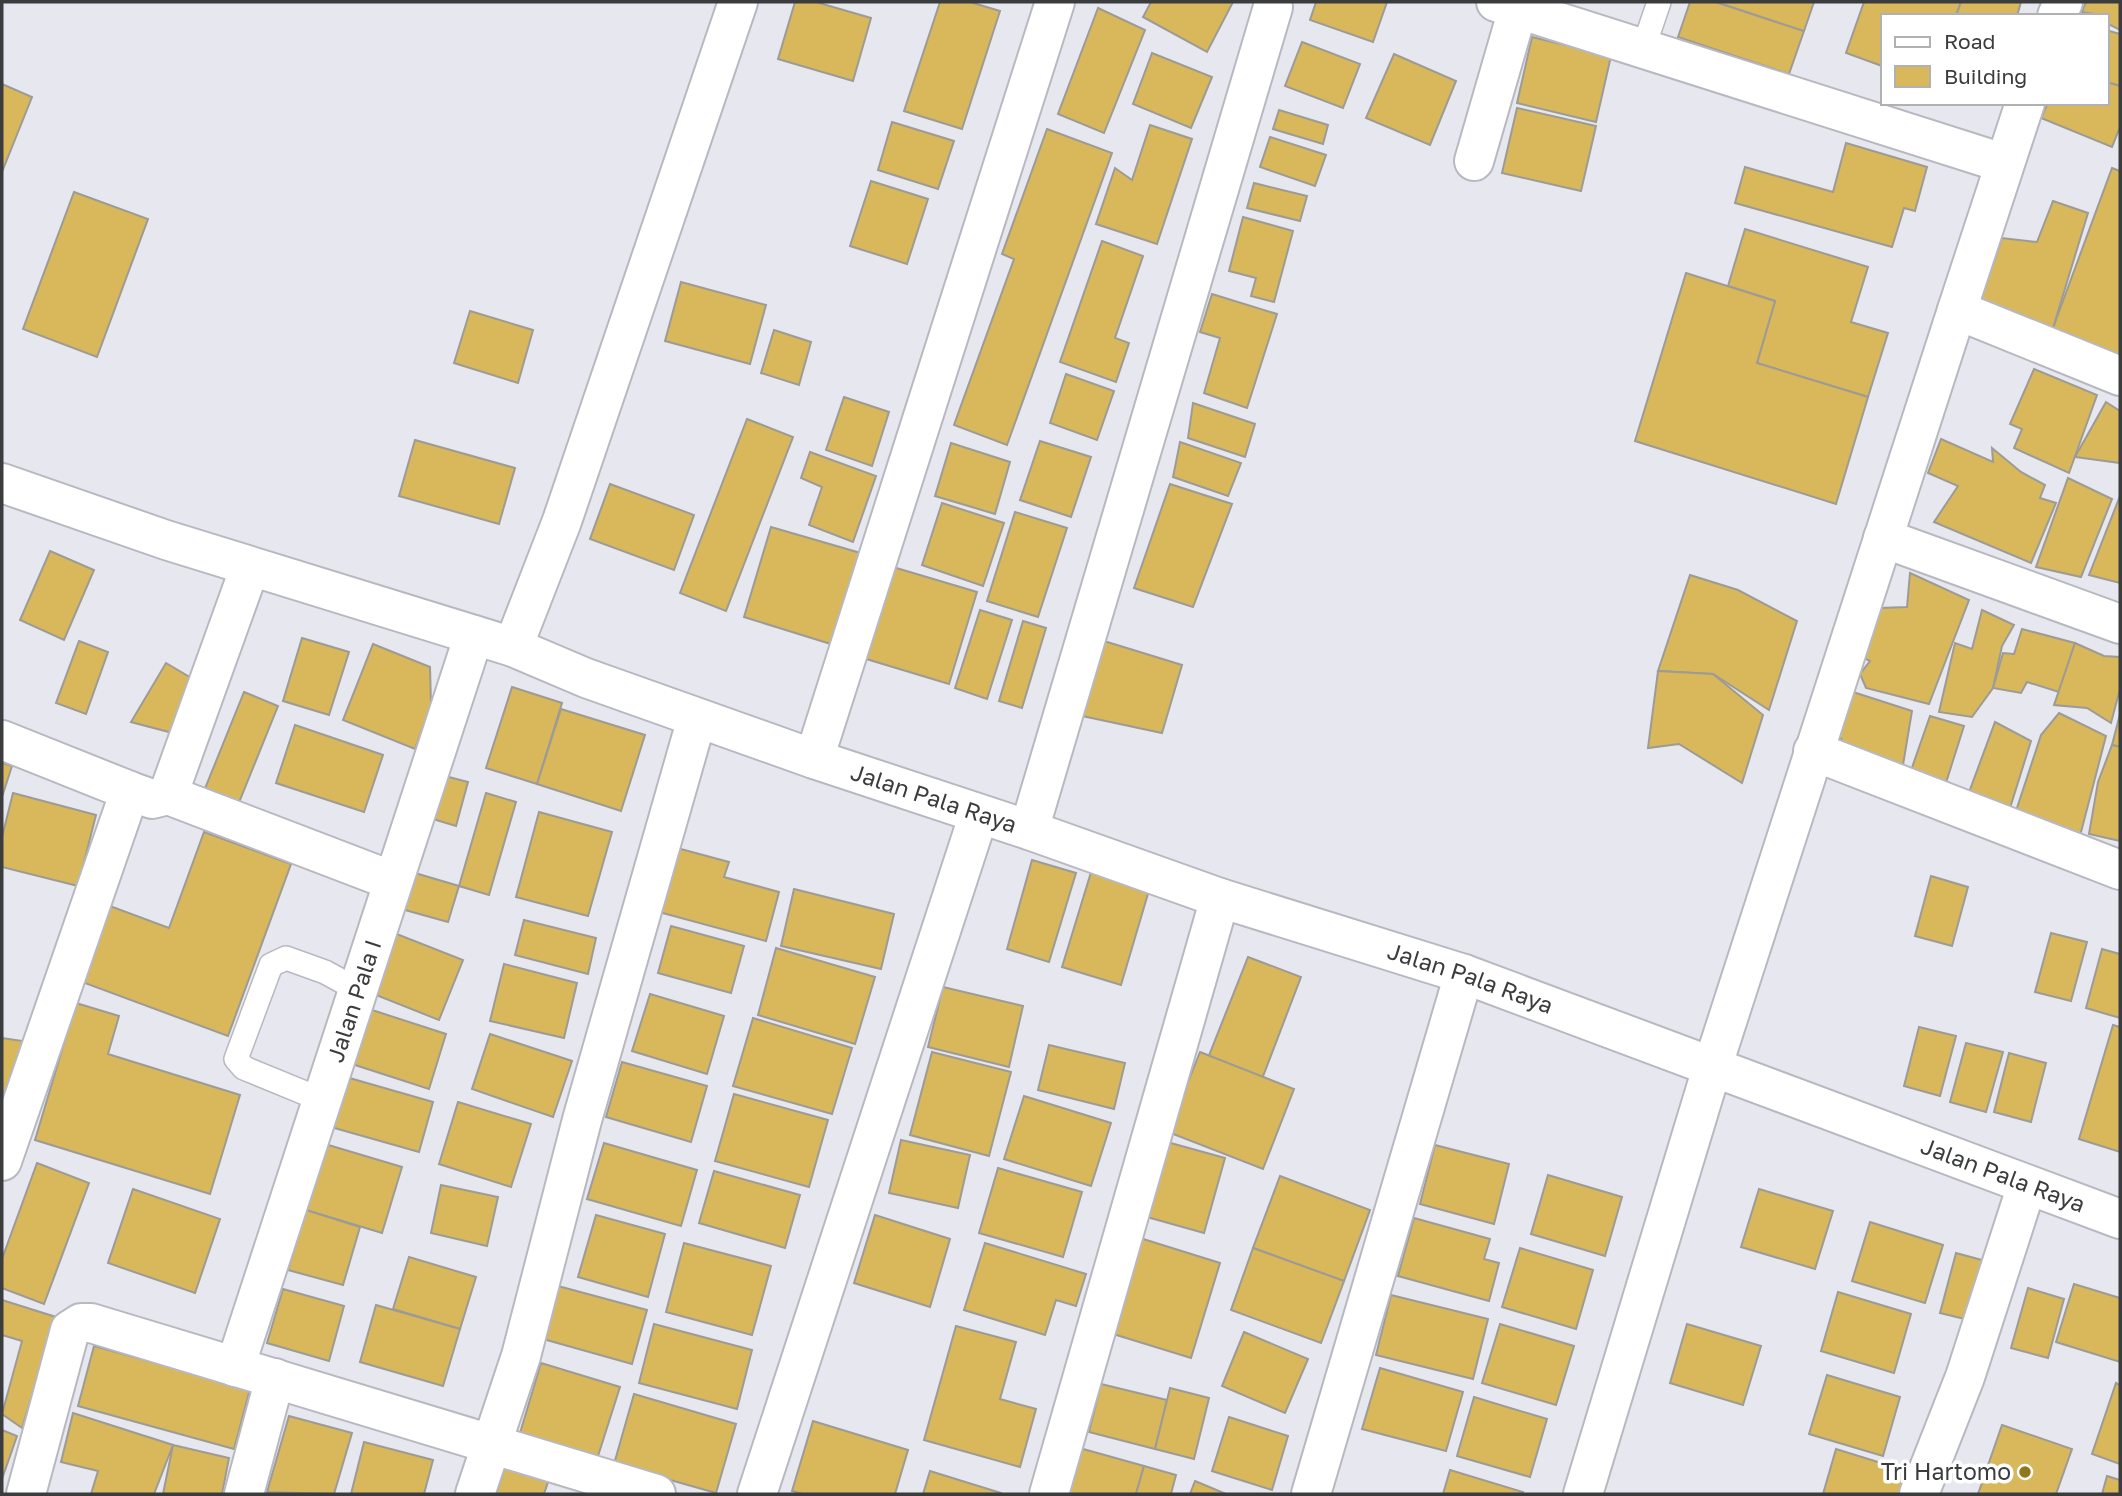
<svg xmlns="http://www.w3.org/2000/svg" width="2122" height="1496" font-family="'Golos Text',sans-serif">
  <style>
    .building { fill: #d9b75b; stroke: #9d9b95; stroke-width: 2 }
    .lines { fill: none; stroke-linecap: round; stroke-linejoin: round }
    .service-casing { stroke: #b8b9c0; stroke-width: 26 }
    .minor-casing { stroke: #b8b9c0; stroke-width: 42 }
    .secondary-casing { stroke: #b8b9c0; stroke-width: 42 }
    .service { stroke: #fff; stroke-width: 23 }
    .minor { stroke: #fff; stroke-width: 38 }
    .secondary { stroke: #fff; stroke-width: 38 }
    .poi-dot { fill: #93751c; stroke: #fff; stroke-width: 2.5 }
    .labels { text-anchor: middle; stroke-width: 7; stroke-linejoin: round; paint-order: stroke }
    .street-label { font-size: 23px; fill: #3b3c3e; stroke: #fff }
    .poi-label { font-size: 23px; fill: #3b3c3e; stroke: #fff; text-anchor: end }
  </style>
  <rect width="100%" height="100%" fill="#e7e8ef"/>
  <!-- building -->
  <g class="building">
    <polygon points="795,2 816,2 871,18 853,81 778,59"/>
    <polygon points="940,2 970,2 1000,11 962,129 904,111"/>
    <polygon points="1151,2 1233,2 1207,52 1143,17"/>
    <polygon points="1316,2 1387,2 1373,42 1310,20"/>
    <polygon points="1690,2 1716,2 1804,31 1789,74 1678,37"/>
    <polygon points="1716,2 1814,2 1804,31"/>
    <polygon points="1864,2 1961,2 1956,16 1882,16 1882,66 1846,53"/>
    <polygon points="1961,2 2021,2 2017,16 1956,16"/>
    <polygon points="2086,2 2120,2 2120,30 2106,23 2106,16 2082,12"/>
    <polygon points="1098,8 1145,30 1104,133 1058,114"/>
    <polygon points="2106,30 2120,34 2120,86 2106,82"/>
    <polygon points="1532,37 1611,56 1596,122 1517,103"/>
    <polygon points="1302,42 1360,64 1343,108 1285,86"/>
    <polygon points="1152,53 1212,77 1191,128 1133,104"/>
    <polygon points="1394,54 1456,81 1430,145 1366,118"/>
    <polygon points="2106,82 2120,86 2120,127 2112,147 2041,118 2048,103 2106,103"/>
    <polygon points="2,84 32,97 2,172"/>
    <polygon points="1517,108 1596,126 1581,191 1502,173"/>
    <polygon points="1279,110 1328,125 1323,144 1273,129"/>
    <polygon points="892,122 954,141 938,189 878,170"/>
    <polygon points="1150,125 1192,139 1157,244 1096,224 1115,168 1132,180"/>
    <polygon points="1047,129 1112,153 1007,445 954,425 1014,259 1002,254"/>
    <polygon points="1270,137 1326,155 1315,186 1260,167"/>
    <polygon points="1846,143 1927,167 1915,211 1904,208 1892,247 1735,203 1745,167 1833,192"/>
    <polygon points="2112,168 2120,171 2120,356 2053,328"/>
    <polygon points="871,181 928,199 907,264 850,246"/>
    <polygon points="1254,183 1307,196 1300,221 1247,208"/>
    <polygon points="74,192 148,219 97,357 23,329"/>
    <polygon points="2053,201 2088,213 2053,328 1979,305 2002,238 2037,242"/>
    <polygon points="1243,217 1293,231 1274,302 1251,296 1256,278 1229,271"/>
    <polygon points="1745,229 1868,267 1851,322 1888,333 1868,397 1757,363 1775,301 1728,286"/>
    <polygon points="1102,241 1143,256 1115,338 1129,343 1116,382 1060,362"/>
    <polygon points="1686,273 1775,301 1757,363 1868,397 1836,504 1635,441"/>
    <polygon points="681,282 766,305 750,364 665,341"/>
    <polygon points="1212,294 1277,314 1247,408 1204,393 1220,338 1200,332"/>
    <polygon points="470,311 533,330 518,383 454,363"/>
    <polygon points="774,330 811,342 799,385 761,373"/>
    <polygon points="2034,369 2097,395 2069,473 2014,448 2022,429 2010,424"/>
    <polygon points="1066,374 1114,391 1097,440 1050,423"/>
    <polygon points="844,397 889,412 872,466 826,450"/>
    <polygon points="2106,402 2120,411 2120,463 2075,457"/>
    <polygon points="1193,403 1255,424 1245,457 1188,438"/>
    <polygon points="747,419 793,437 726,611 680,593"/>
    <polygon points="1941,439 1993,462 1992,448 2021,472 2045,485 2040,498 2056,503 2031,563 1934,522 1958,486 1928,473"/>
    <polygon points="415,440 515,468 499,524 399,496"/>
    <polygon points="1040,441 1091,457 1071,517 1020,500"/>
    <polygon points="1180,442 1241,463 1228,496 1173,477"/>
    <polygon points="951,443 1010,462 995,514 935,496"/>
    <polygon points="810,452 876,476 853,542 809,525 822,487 801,478"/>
    <polygon points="2068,478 2112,499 2081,577 2036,567"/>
    <polygon points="610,484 694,515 674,570 590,539"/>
    <polygon points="1170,484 1232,504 1193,607 1134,588"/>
    <polygon points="2120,496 2120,583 2089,575"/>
    <polygon points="942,503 1004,523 983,586 922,565"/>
    <polygon points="1015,512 1067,528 1038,617 987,601"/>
    <polygon points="771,527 864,554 837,646 744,617"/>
    <polygon points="50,551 94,570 64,640 20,620"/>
    <polygon points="893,567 977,592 949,684 863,658"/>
    <polygon points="1910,573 1969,600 1929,704 1866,688 1860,674 1870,661 1860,656 1879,608 1907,607"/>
    <polygon points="1690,575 1738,590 1797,621 1769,710 1713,674 1658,671"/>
    <polygon points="980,610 1012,620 987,699 955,688"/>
    <polygon points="1982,610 2014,625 2002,646 1993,688 1972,717 1939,712 1955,643 1972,649"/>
    <polygon points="1023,621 1046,628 1022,708 999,701"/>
    <polygon points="2022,629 2075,643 2059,692 2027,682 2021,693 1993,688 2003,653 2014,654"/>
    <polygon points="302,638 349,652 329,715 283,701"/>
    <polygon points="79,641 108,652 86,714 56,703"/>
    <polygon points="1104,641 1182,665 1162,733 1082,716"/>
    <polygon points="2075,643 2104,656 2120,657 2120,689 2111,723 2087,708 2054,705"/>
    <polygon points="373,644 430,667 431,705 415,749 343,720"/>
    <polygon points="166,663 198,682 184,736 131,722"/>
    <polygon points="1658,671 1713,674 1763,715 1742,783 1679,744 1648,748"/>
    <polygon points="512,687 562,703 537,784 486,768"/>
    <polygon points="244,692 278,706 238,805 204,791"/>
    <polygon points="1853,692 1912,711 1902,771 1850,756 1839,735"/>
    <polygon points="561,709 645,735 621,811 537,784"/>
    <polygon points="2059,713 2106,736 2080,836 2016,811 2041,735"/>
    <polygon points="2120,714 2120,747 2112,745"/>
    <polygon points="1930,716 1964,726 1944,789 1908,779"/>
    <polygon points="1995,722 2031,741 2010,808 1968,795"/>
    <polygon points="295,725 383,755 364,812 276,783"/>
    <polygon points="2112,745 2120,747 2120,841 2089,834 2098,782"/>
    <polygon points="2,763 12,766 2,797"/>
    <polygon points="445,776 468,782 456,826 433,819"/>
    <polygon points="13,793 96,815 78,886 2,867 2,837"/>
    <polygon points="486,793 516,802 489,895 459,886"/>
    <polygon points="539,812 612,832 588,916 516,897"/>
    <polygon points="204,832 291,864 228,1036 74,979 102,903 169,928"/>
    <polygon points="677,848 729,862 724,877 779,892 766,941 659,912"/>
    <polygon points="1032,860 1076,873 1049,962 1007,949"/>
    <polygon points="1092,869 1150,887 1121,985 1062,967"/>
    <polygon points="415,873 459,886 448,922 405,910"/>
    <polygon points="1931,876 1968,887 1952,946 1915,936"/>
    <polygon points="794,889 894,914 881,969 781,946"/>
    <polygon points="524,920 596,938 588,974 515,955"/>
    <polygon points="671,926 744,946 731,993 658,973"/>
    <polygon points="389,931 463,960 439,1020 366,991"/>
    <polygon points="2051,933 2087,942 2071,1001 2035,992"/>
    <polygon points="776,948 875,977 855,1044 758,1015"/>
    <polygon points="2102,949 2120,954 2120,1018 2086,1008"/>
    <polygon points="1248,957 1301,977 1262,1079 1208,1058"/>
    <polygon points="504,964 577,983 564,1038 490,1021"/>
    <polygon points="943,987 1023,1006 1009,1067 928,1047"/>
    <polygon points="650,994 724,1016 707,1074 632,1051"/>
    <polygon points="76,1003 119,1016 108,1054 240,1095 210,1194 35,1140"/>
    <polygon points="369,1009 446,1034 429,1089 352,1064"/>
    <polygon points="753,1018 852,1048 832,1114 733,1086"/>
    <polygon points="2113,1025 2120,1027 2120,1152 2079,1139"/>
    <polygon points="1919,1027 1956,1036 1940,1096 1904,1086"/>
    <polygon points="490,1034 572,1061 553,1117 472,1089"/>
    <polygon points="2,1038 29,1042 2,1128"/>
    <polygon points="1966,1043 2003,1052 1986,1112 1950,1102"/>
    <polygon points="1049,1045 1125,1063 1114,1109 1038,1090"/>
    <polygon points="932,1052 1011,1072 989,1156 910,1135"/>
    <polygon points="1200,1052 1294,1089 1263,1169 1168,1132"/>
    <polygon points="2009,1053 2046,1063 2031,1122 1994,1112"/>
    <polygon points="622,1062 707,1086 691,1142 606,1117"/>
    <polygon points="346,1077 433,1102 419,1152 331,1127"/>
    <polygon points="734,1094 828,1120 809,1187 715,1161"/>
    <polygon points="1024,1096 1111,1123 1091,1186 1004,1159"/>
    <polygon points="458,1102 531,1124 511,1187 439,1164"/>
    <polygon points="901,1140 970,1155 958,1208 889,1193"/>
    <polygon points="1167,1142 1225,1158 1204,1233 1147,1217"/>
    <polygon points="604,1143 697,1170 681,1226 587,1199"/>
    <polygon points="325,1144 402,1167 382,1233 306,1210"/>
    <polygon points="1435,1145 1509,1164 1494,1224 1420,1204"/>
    <polygon points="37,1163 89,1183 44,1304 2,1288 2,1259"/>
    <polygon points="998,1168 1082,1192 1063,1257 979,1233"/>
    <polygon points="714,1171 800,1195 785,1248 699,1223"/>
    <polygon points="1548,1175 1622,1197 1605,1256 1531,1234"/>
    <polygon points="1280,1176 1370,1210 1344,1281 1253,1248"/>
    <polygon points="441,1185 498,1197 487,1246 431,1233"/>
    <polygon points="133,1189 220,1219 195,1293 108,1263"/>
    <polygon points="1759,1189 1833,1211 1815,1269 1741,1247"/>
    <polygon points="306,1210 360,1227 343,1285 288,1270"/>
    <polygon points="596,1215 665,1234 648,1297 578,1277"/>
    <polygon points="875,1215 950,1239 930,1307 854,1283"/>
    <polygon points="1414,1218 1490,1239 1484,1259 1499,1263 1489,1301 1398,1276"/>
    <polygon points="1870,1222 1943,1245 1925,1303 1852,1281"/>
    <polygon points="1140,1238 1220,1263 1191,1358 1110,1333"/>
    <polygon points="684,1243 771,1266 752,1335 666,1312"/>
    <polygon points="985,1243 1086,1274 1076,1306 1056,1300 1045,1335 964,1310"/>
    <polygon points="1253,1248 1344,1281 1321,1343 1231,1310"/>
    <polygon points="1520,1248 1593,1270 1576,1329 1502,1307"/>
    <polygon points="1956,1253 1993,1263 1977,1322 1940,1313"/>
    <polygon points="409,1257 476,1277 460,1329 393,1309"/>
    <polygon points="2074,1284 2120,1298 2120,1362 2056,1342"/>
    <polygon points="558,1286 647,1310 632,1364 543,1339"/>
    <polygon points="2028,1288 2064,1299 2048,1358 2011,1348"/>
    <polygon points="283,1289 344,1306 329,1361 267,1343"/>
    <polygon points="1838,1292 1911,1314 1894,1373 1821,1351"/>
    <polygon points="1391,1295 1488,1319 1473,1379 1376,1355"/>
    <polygon points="2,1300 56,1317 22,1428 2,1414 22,1341 2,1335"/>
    <polygon points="376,1305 460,1329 443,1386 360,1362"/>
    <polygon points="654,1324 752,1350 737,1409 639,1383"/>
    <polygon points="1500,1324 1574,1346 1556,1405 1482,1383"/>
    <polygon points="1687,1324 1761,1346 1743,1405 1670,1383"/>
    <polygon points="956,1326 1016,1342 1000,1399 1036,1409 1020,1467 924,1440"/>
    <polygon points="1244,1332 1308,1359 1285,1413 1222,1386"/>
    <polygon points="94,1346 250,1389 234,1449 78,1406"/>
    <polygon points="541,1363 620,1387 598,1456 520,1433"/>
    <polygon points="1380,1368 1463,1392 1446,1451 1362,1429"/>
    <polygon points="1827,1375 1900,1397 1883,1456 1809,1434"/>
    <polygon points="2116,1383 2120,1385 2120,1464 2092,1454"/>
    <polygon points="1101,1384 1167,1400 1155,1449 1089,1432"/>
    <polygon points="1170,1388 1209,1398 1194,1459 1155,1449"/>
    <polygon points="634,1394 736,1424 716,1493 614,1464"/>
    <polygon points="1474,1397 1547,1419 1530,1477 1457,1456"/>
    <polygon points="73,1413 173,1445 154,1494 91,1494 98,1471 61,1462"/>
    <polygon points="289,1416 352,1433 334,1494 267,1492"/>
    <polygon points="1229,1417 1288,1436 1272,1490 1212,1471"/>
    <polygon points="813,1421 908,1450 895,1494 803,1494 792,1491"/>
    <polygon points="2002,1425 2072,1449 2056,1494 1978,1494"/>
    <polygon points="2,1430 17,1436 2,1479"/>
    <polygon points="364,1442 433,1460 424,1494 351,1494"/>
    <polygon points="173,1445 229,1458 222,1494 163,1494"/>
    <polygon points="1076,1447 1144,1466 1136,1494 1063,1494"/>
    <polygon points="1836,1449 1910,1472 1903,1494 1823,1494"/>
    <polygon points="1144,1466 1176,1475 1171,1494 1136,1494"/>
    <polygon points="505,1467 548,1482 544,1494 496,1494"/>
    <polygon points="1450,1470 1523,1492 1522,1494 1443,1494"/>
    <polygon points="930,1471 1001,1493 1001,1494 923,1494"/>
    <polygon points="2107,1476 2120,1480 2120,1494 2102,1494"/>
    <polygon points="1195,1481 1226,1494 1190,1494"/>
  </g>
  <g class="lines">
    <defs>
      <g id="service">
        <polyline points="1643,49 1659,2"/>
        <polyline points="322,1100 244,1068 236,1059 271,965 286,958 325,972 358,990"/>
      </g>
      <g id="minor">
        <polyline points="1496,2 2003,163"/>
        <polyline points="2057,16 2063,2"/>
        <polyline points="1474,161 1518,9"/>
        <polyline points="1957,310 2025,103"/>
        <polyline points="1883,538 2120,624"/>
        <polyline points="513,647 562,521 738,2"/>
        <polyline points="2,740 130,791"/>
        <polyline points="1813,751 2120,870"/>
        <polyline points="814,759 1055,2"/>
        <polyline points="168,795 393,881"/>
        <polyline points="1029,830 1273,7"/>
        <polyline points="2,1161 130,791 152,799 168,795 250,567"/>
        <path id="s1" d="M235,1367L474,635"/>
        <polyline points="26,1494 70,1330 81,1323 91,1323 656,1494"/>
        <polyline points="244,1494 275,1378"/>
        <polyline points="475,1494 521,1356 582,1120 697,718"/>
        <polyline points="757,1494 979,814"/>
        <polyline points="1049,1494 1220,898"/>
        <polyline points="1311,1494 1464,974"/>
        <polyline points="1583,1494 1712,1068 1957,310 2120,376"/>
        <polyline points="1919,1494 1965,1377 2027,1185"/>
      </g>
      <g id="secondary">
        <path id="s2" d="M2,483L166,540L513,647L586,678L814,759L1029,830L1220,898L1464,974L2120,1219"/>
      </g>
    </defs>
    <!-- service casing -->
    <use href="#service" class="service-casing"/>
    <!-- minor casing -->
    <use href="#minor" class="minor-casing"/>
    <!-- secondary casing -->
    <use href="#secondary" class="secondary-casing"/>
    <!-- service -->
    <use href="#service" class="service"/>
    <!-- minor -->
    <use href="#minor" class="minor"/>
    <!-- secondary -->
    <use href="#secondary" class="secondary"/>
  </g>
  <!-- markers -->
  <circle class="poi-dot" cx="2025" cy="1472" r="7"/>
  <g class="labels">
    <!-- street labels -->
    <g class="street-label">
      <text dy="8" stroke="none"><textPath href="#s2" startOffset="984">Jalan Pala Raya</textPath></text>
      <text dy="8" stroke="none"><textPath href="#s2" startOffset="1550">Jalan Pala Raya</textPath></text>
      <text dy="8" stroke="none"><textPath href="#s1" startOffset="385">Jalan Pala I</textPath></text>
      <text dy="8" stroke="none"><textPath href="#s2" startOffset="2118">Jalan Pala Raya</textPath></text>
    </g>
    <!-- poi labels -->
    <g class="poi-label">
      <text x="2011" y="1480">Tri Hartomo</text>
    </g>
  </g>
  <!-- border -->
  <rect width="2122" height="1496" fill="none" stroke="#3b3c3e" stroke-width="7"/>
  <!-- legend -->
  <rect x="1881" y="14" width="228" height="91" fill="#ffffff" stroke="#b1b1b2" stroke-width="2"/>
  <rect x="1895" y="37" width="35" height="10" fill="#ffffff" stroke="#b1b1b2" stroke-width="2"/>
  <text x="1944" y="49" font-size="21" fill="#3b3c3e">Road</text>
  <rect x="1895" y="66" width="35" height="21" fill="#d9b75b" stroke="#b1b1b2" stroke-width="2"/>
  <text x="1944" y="84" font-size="21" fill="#3b3c3e">Building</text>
</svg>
